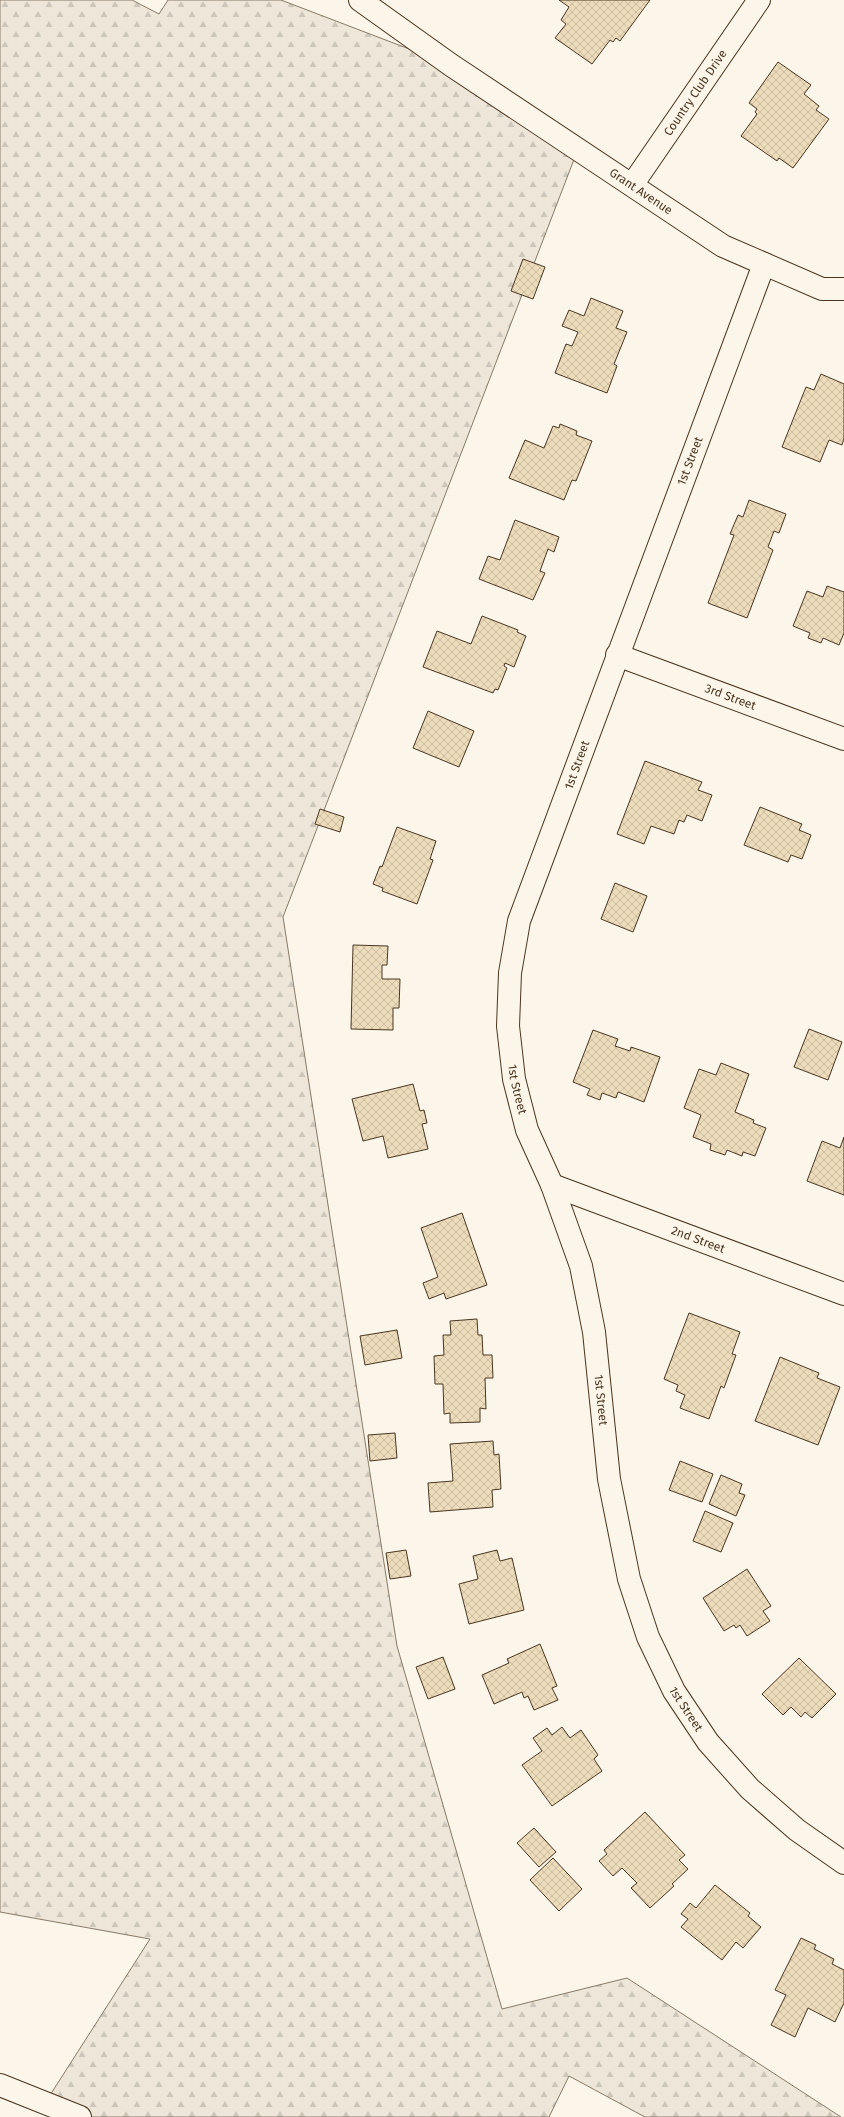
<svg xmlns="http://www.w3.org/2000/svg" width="844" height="2117" font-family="'Fira Sans',sans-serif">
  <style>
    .forest { fill: url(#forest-firs); stroke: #887966 }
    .building { fill: url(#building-cross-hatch); stroke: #4a3520 }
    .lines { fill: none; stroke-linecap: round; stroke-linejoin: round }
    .minor-casing { stroke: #4a3520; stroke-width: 24 }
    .tertiary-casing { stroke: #4a3520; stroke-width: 24 }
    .minor { stroke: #fbf6e9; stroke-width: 22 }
    .tertiary { stroke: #fbf6e9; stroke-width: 22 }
    .labels { text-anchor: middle; stroke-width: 3; stroke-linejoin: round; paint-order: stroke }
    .street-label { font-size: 12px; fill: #4a3520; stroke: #fbf6e9 }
  </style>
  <defs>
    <pattern id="forest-firs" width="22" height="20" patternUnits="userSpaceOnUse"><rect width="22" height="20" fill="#ede6d9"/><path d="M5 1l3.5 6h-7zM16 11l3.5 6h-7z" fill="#cdc6ba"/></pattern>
    <pattern id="building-cross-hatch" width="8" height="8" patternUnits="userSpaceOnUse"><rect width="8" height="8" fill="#ecdcbc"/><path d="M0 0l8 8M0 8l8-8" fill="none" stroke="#ccbda1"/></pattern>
  </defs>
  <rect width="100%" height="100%" fill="#fbf6e9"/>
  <!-- forest -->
  <polygon class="forest" points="0,0 132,0 159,14 168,0 281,0 451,65 578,149 283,917 397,1646 502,2009 627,1978 841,2117 645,2117 569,2076 549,2117 80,2117 45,2103 150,1939 0,1912"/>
  <!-- building -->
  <g class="building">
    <polygon points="559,0 650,0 620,41 616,38 613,42 610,40 592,64 555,38 566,24 561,20 569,7"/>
    <polygon points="778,62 811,85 804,94 819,106 816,110 829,119 793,168 779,158 777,161 741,136 757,114 755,112 757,109 749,103"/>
    <polygon points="523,259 545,267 533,299 511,291"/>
    <polygon points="591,298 623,311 616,328 627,332 614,364 617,366 607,393 555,373 566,344 572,346 578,332 562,326 569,310 584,316"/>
    <polygon points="821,374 844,384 844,438 842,445 829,440 820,462 782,447 806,387 814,390"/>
    <polygon points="560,424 577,431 576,435 592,441 576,481 572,480 564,500 509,478 525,440 544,448 553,426 559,428"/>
    <polygon points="749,500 786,514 779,533 774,531 768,547 773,550 747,618 708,603 734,535 730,534 738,515 743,517"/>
    <polygon points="515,520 559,537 554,552 548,549 540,571 545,573 533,600 479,579 488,556 500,560"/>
    <polygon points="827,586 844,592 844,633 839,645 823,638 821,643 808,638 810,633 793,626 807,591 823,597"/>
    <polygon points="482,616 518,630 517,632 526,636 514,667 505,663 504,666 507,668 498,690 495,689 493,693 423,667 437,631 471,644"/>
    <polygon points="428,711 474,731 459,767 413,748"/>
    <polygon points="645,761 702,782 698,790 712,795 702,821 687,815 684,822 679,820 674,834 651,826 644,844 617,834"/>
    <polygon points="760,807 802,824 799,830 811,835 802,859 791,855 788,862 744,845"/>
    <polygon points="320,809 344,817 340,832 315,824"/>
    <polygon points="397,827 436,841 430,859 433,860 417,904 382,891 383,888 373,884 380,866 382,867"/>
    <polygon points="615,883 647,896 633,932 601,919"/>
    <polygon points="353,945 388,946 387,965 382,965 382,979 400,979 399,1008 393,1008 393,1030 351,1029"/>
    <polygon points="809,1029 842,1042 828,1080 794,1067"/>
    <polygon points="593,1030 618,1039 615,1046 630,1051 631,1047 660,1057 644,1102 618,1092 616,1098 602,1093 600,1100 587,1095 590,1089 573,1082"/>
    <polygon points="721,1063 749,1074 735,1112 754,1120 753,1123 766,1128 755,1156 743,1152 742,1156 727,1150 725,1155 710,1150 711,1144 693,1137 701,1115 684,1108 699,1069 716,1075"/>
    <polygon points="413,1084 420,1111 424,1110 427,1123 422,1124 428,1149 388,1158 383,1136 363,1141 352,1099"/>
    <polygon points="844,1137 844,1195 807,1181 822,1141 840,1148"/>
    <polygon points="462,1213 487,1285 446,1299 444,1293 429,1299 423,1283 438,1277 421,1228"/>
    <polygon points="689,1313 740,1332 732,1354 736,1355 724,1388 721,1386 709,1419 680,1408 685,1395 676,1391 678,1385 664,1379"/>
    <polygon points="477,1319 478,1335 482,1335 483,1355 492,1355 493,1378 485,1378 486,1409 480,1408 480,1422 450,1423 450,1413 444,1414 443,1384 435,1384 434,1356 444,1355 443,1335 451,1335 450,1321"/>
    <polygon points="397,1330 402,1358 365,1365 360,1336"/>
    <polygon points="780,1357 819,1373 817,1378 840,1387 818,1445 755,1421"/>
    <polygon points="395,1433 397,1458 370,1461 368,1435"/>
    <polygon points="493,1441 494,1455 499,1454 501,1489 492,1490 493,1507 430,1512 428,1483 453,1481 450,1444"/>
    <polygon points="680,1461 713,1474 702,1502 669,1490"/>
    <polygon points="721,1475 742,1484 739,1493 745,1495 736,1516 709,1504"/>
    <polygon points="705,1511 733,1523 721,1552 693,1541"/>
    <polygon points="406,1550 411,1576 390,1579 386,1553"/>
    <polygon points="497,1550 500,1561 512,1558 524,1610 469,1624 459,1584 478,1579 473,1556"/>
    <polygon points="747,1569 771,1606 763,1611 770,1621 747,1636 740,1625 736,1628 734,1625 724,1631 703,1598"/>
    <polygon points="540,1644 557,1686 552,1688 558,1700 534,1710 528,1696 524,1698 522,1692 494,1704 482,1675 509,1663 507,1659"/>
    <polygon points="443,1657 455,1689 428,1699 416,1667"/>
    <polygon points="799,1658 836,1694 812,1718 805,1712 801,1717 791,1707 783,1715 762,1694"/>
    <polygon points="562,1727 570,1738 581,1730 598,1755 594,1759 602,1771 552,1806 522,1765 542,1751 533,1738 547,1728 552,1735"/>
    <polygon points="645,1812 685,1855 679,1860 688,1869 672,1884 674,1886 650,1908 631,1888 637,1883 622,1868 613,1876 599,1861 607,1854 604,1850"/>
    <polygon points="534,1828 556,1852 539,1867 517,1843"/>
    <polygon points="553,1858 582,1889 559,1911 530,1880"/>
    <polygon points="715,1885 750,1913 748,1916 761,1927 743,1948 736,1942 722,1960 681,1927 688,1919 681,1914 690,1903 696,1908"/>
    <polygon points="801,1938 816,1945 814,1949 834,1959 832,1964 844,1970 844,2003 835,2022 808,2008 795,2037 771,2025 786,1995 775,1990"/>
  </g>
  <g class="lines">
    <defs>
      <g id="minor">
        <path id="s1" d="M632,185L759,0"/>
        <path id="s2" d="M617,655L844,739"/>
        <path id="s3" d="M552,1185L844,1294"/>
        <polyline points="0,2085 80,2117"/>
      </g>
      <g id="tertiary">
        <path id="s4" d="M360,0L451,65L723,246L822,289H844"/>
        <path id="s5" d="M764,264L519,921L510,973L508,1026L514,1079L527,1130L552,1185L581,1266L594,1332L609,1479L629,1579L648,1637L674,1691L708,1742L750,1789L797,1830L844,1863"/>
      </g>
    </defs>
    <!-- minor casing -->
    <use href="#minor" class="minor-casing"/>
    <!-- tertiary casing -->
    <use href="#tertiary" class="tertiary-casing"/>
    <!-- minor -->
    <use href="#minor" class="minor"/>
    <!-- tertiary -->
    <use href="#tertiary" class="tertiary"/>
  </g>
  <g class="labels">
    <!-- street labels -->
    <g class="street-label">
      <text dy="4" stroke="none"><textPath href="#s1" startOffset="112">Country Club Drive</textPath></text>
      <text dy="4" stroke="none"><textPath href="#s4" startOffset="340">Grant Avenue</textPath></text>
      <text transform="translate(690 461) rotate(-69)" y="4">1st Street</text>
      <text dy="4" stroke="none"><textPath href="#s2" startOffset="121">3rd Street</textPath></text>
      <text transform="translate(577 765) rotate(-70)" y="4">1st Street</text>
      <text dy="4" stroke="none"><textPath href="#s5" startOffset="871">1st Street</textPath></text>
      <text dy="4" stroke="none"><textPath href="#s3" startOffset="156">2nd Street</textPath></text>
      <text dy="4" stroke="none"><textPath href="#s5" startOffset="1195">1st Street</textPath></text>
      <text dy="4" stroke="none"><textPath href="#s5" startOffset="1519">1st Street</textPath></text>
    </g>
  </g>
</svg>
